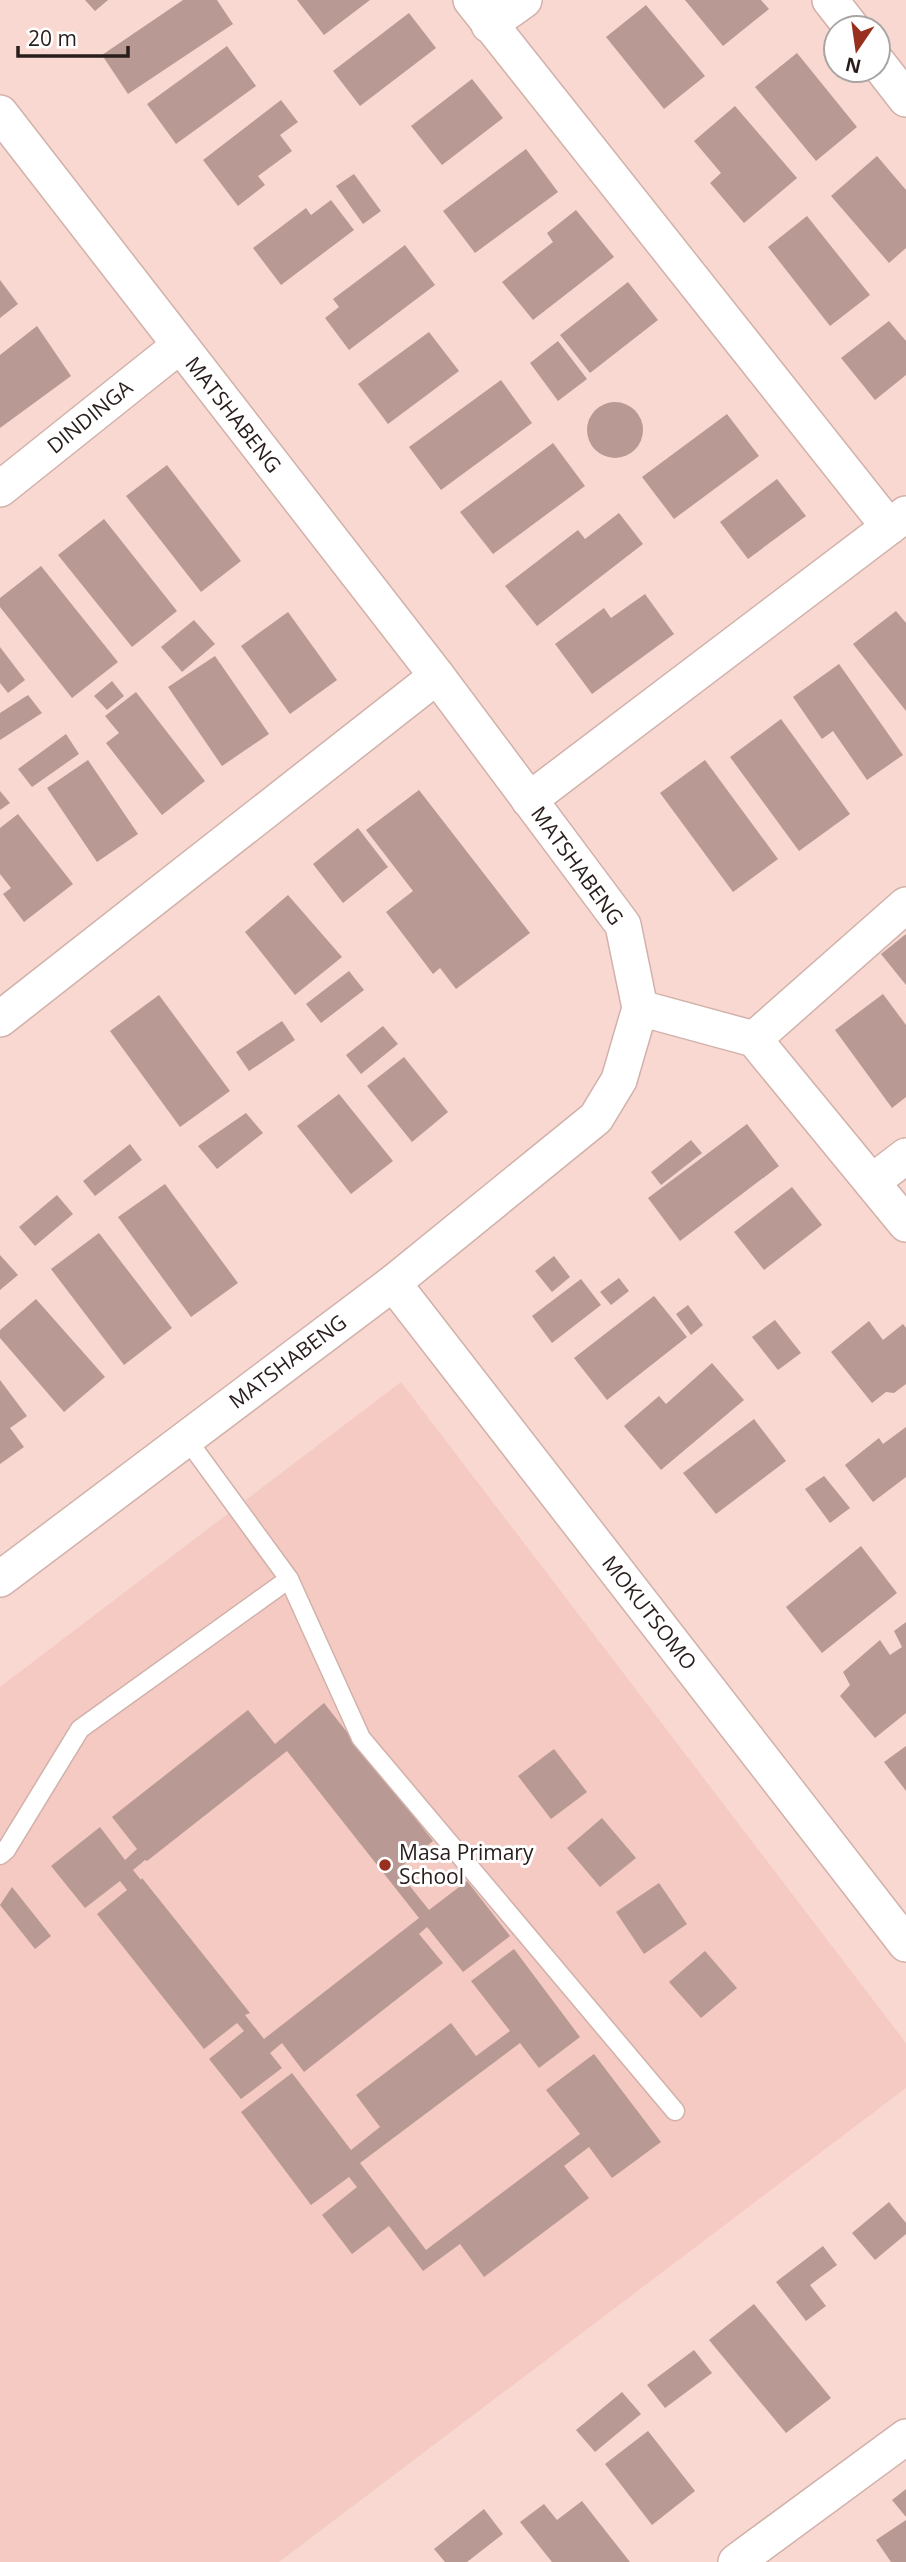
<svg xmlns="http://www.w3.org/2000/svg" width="906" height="2562" font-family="'Open Sans',sans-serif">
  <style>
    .built { fill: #f4cac3 }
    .building { fill: #b89993; fill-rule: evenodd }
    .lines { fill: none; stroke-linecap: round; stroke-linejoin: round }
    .lane-casing { stroke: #d1b1aa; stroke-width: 21 }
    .street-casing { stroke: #d1b1aa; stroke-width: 38 }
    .lane { stroke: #fff; stroke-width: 18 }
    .street { stroke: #fff; stroke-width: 35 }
    .poi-dot { fill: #992f1e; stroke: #fff; stroke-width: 2.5 }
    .labels { text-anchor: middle; stroke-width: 6; stroke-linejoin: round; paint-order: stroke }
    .street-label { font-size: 21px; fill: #281d1a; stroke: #fff }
    .poi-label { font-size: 21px; fill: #281d1a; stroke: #fff; text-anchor: start }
  </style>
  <rect width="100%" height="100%" fill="#f9d8d1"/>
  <!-- built -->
  <polygon class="built" points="401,1382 906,2043 906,2088 279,2562 0,2562 0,1687"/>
  <!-- building -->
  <g class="building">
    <polygon points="85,0 108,0 95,11"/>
    <polygon points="183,0 217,0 233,24 128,94 102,55"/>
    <polygon points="297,0 370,0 324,35"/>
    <polygon points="685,0 761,0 769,9 723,46"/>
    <polygon points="646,5 705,76 664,109 606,37"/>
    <polygon points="409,13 436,48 360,106 333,71"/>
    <polygon points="227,46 256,86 176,144 147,104"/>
    <polygon points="797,53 857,127 816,161 755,87"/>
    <polygon points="472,79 503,118 442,165 411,126"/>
    <polygon points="281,100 298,122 280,135 292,151 258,176 265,185 238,206 203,160"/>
    <polygon points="735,106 797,178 744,223 710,183 721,173 694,141"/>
    <polygon points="526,149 558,192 475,253 443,211"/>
    <polygon points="877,156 906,190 906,248 889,263 831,196"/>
    <polygon points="354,174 381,211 363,224 336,186"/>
    <polygon points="331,200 354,230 281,285 253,248 306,208 311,215"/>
    <polygon points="576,210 614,257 533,320 502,282 553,242 547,233"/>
    <polygon points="807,216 870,295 830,326 768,247"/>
    <polygon points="405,245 435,285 349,350 325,318 339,307 333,299"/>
    <polygon points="0,280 18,304 0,318"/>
    <polygon points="628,282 658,320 590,373 560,335"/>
    <polygon points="889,321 906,341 906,375 875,400 841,358"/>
    <polygon points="37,326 71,376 0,428 0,355"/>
    <polygon points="429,332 459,371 388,424 358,384"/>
    <polygon points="558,341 587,379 558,401 530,363"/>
    <polygon points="501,380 532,423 441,490 409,447"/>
    <circle cx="615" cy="430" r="28"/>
    <polygon points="727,414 759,456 674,519 642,477"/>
    <polygon points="553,443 585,486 493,554 460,512"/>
    <polygon points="167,465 241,561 201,592 126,496"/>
    <polygon points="777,479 806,516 748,559 720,522"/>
    <polygon points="619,513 643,544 537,626 505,586 578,530 585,539"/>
    <polygon points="104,519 177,611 132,647 58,555"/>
    <polygon points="41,566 118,662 72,698 0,607 0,598"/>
    <polygon points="645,594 674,634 592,694 555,644 604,608 611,618"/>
    <polygon points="896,611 906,623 906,711 853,644"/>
    <polygon points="288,612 337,680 290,714 241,646"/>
    <polygon points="194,620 215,644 182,672 161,647"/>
    <polygon points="0,647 25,680 8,693 0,683"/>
    <polygon points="215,656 269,734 222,766 168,687"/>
    <polygon points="839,664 903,755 867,780 833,731 822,739 793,697"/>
    <polygon points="112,681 124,696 107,710 94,696"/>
    <polygon points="136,692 205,781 162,815 106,743 119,733 105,716"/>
    <polygon points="28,695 42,713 0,740 0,713"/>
    <polygon points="781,719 850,814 799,851 730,757"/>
    <polygon points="66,734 79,754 32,787 18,769"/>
    <polygon points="88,760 138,834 97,862 47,788"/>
    <polygon points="705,760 778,859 733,892 660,793"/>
    <polygon points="419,790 530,933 456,989 440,968 433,974 386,912 413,891 366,830"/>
    <polygon points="0,791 10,803 0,810"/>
    <polygon points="18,814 73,884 24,922 3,894 11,888 0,874 0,828"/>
    <polygon points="358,828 388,867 343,903 313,864"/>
    <polygon points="288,895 342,957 295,995 245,932"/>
    <polygon points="906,934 906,985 881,954"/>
    <polygon points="349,971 364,990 321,1023 306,1004"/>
    <polygon points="883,994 906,1025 906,1097 892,1108 835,1030"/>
    <polygon points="159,995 230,1091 180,1127 110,1031"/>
    <polygon points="282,1021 295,1040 249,1071 236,1052"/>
    <polygon points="383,1026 398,1044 361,1074 346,1055"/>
    <polygon points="404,1057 448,1112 412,1142 367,1086"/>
    <polygon points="339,1094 393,1161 351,1194 297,1126"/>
    <polygon points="246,1113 263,1133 217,1169 198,1146"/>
    <polygon points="747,1124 779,1166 680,1241 648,1198"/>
    <polygon points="691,1140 702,1153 661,1185 651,1172"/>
    <polygon points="130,1144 142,1160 95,1196 83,1181"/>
    <polygon points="165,1184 238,1283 191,1317 118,1217"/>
    <polygon points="792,1187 822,1225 764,1270 734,1232"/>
    <polygon points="57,1195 73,1214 35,1246 19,1227"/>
    <polygon points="99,1233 172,1328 124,1365 51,1269"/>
    <polygon points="0,1255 18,1275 0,1290"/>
    <polygon points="554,1256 570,1277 552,1292 535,1271"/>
    <polygon points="619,1278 629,1291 611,1305 600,1292"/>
    <polygon points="581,1279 601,1305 552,1343 532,1316"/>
    <polygon points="654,1296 687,1337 607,1400 574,1358"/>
    <polygon points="36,1299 105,1377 64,1412 0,1338 0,1330"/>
    <polygon points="688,1305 703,1325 691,1335 676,1314"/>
    <polygon points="775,1320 801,1353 778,1370 752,1337"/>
    <polygon points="869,1321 883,1340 903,1324 906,1328 906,1384 894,1393 886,1392 872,1403 831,1352"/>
    <polygon points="712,1363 744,1400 661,1470 624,1426 659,1396 666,1404"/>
    <polygon points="0,1380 27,1416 10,1428 24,1447 0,1464"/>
    <polygon points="754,1419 786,1461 716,1514 683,1473"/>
    <polygon points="906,1427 906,1477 873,1502 845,1465 879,1438 883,1444"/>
    <polygon points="824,1476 850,1508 830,1523 805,1489"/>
    <polygon points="861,1546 897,1593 822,1653 786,1607"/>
    <polygon points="906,1622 906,1713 875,1738 840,1696 850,1685 843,1672 880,1640 890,1655 902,1647 894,1631"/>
    <path d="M324,1703L433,1841L397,1870L429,1910L467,1881L510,1936L463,1972L427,1927L419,1934L443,1963L304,2072L282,2043L270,2053L282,2068L241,2099L209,2059L244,2031L237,2023L204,2049L97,1914L127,1890L120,1881L85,1908L51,1866L100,1827L125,1860L137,1849L112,1817L248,1710L275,1744ZM287,1751L419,1918L264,2039L245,2015L250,2013L142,1878L141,1880L133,1870L145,1860L147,1861Z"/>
    <polygon points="906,1746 906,1791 884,1762"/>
    <polygon points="554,1749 587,1792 551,1819 518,1776"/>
    <polygon points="602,1818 636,1858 600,1887 567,1848"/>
    <polygon points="659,1883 687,1924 644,1954 616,1912"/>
    <polygon points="12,1887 51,1936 35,1949 0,1905"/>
    <polygon points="514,1949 580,2037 539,2068 520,2043 360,2163 426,2250 580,2134 546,2090 594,2054 661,2142 612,2178 589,2147 564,2166 589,2198 484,2277 460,2244 423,2271 389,2226 352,2254 322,2215 357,2187 349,2177 311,2205 241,2112 292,2073 351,2150 380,2127 356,2095 451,2023 476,2056 510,2031 471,1981"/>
    <polygon points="705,1951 737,1988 701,2018 669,1982"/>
    <polygon points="889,2202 906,2223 906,2234 875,2260 852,2233"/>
    <polygon points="823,2246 837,2265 810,2285 826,2306 806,2321 776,2282"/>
    <polygon points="754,2304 831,2398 786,2433 709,2340"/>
    <polygon points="694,2350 712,2373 665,2408 647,2385"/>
    <polygon points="622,2392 641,2414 595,2452 576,2430"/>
    <polygon points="648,2431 695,2491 652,2525 605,2464"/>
    <polygon points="906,2489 906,2517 892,2500"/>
    <polygon points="582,2501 630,2562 552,2562 520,2522 544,2504 557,2520"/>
    <polygon points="484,2509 503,2534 467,2562 445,2562 434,2549"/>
    <polygon points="906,2520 906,2562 891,2562 876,2540"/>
  </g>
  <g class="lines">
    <defs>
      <g id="lane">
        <polyline points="186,1438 289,1579 361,1738 675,2111"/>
        <polyline points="0,1855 6,1850 80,1729 289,1579"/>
      </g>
      <g id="street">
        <polyline points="471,0 889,527"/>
        <polyline points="830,0 852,28"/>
        <polyline points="489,25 524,0"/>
        <polyline points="878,63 906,99"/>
        <polyline points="0,113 437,676 623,925 640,1008 619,1080 596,1118 393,1283 0,1579"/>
        <polyline points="0,489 179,346"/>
        <polyline points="529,800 906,514"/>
        <polyline points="640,1008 754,1039 906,1224"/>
        <polyline points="0,1019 437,676"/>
        <polyline points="754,1039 906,905"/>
        <polyline points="872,1182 906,1156"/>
        <polyline points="393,1283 906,1944"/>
        <polyline points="736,2562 906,2437"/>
      </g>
    </defs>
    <!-- lane casing -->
    <use href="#lane" class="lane-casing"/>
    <!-- street casing -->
    <use href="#street" class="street-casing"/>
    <!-- lane -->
    <use href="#lane" class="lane"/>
    <!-- street -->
    <use href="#street" class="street"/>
  </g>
  <!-- markers -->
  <circle class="poi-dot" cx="385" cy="1865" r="7"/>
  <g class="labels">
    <!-- street labels -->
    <g class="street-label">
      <text transform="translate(233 415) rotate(52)" y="7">MATSHABENG</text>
      <text transform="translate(90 417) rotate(-39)" y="7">DINDINGA</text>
      <text transform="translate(577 866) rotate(54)" y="7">MATSHABENG</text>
      <text transform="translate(288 1362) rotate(-37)" y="7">MATSHABENG</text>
      <text transform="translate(649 1613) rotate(52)" y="7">MOKUTSOMO</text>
    </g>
    <!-- poi labels -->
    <g class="poi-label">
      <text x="399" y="1860">Masa Primary<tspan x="399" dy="24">School</tspan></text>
    </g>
  </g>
  <!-- north arrow -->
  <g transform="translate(857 49) rotate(193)"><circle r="33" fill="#ffffff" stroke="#a9a5a3" stroke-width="2"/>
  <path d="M0-5L12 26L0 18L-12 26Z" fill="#992f1e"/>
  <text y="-10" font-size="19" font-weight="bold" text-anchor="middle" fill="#281d1a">N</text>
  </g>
  <!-- scale -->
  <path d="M18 46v10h110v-10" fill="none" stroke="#281d1a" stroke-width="3.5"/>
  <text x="28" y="46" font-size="21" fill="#281d1a" stroke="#ffffff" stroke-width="5" paint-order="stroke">20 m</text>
</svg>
